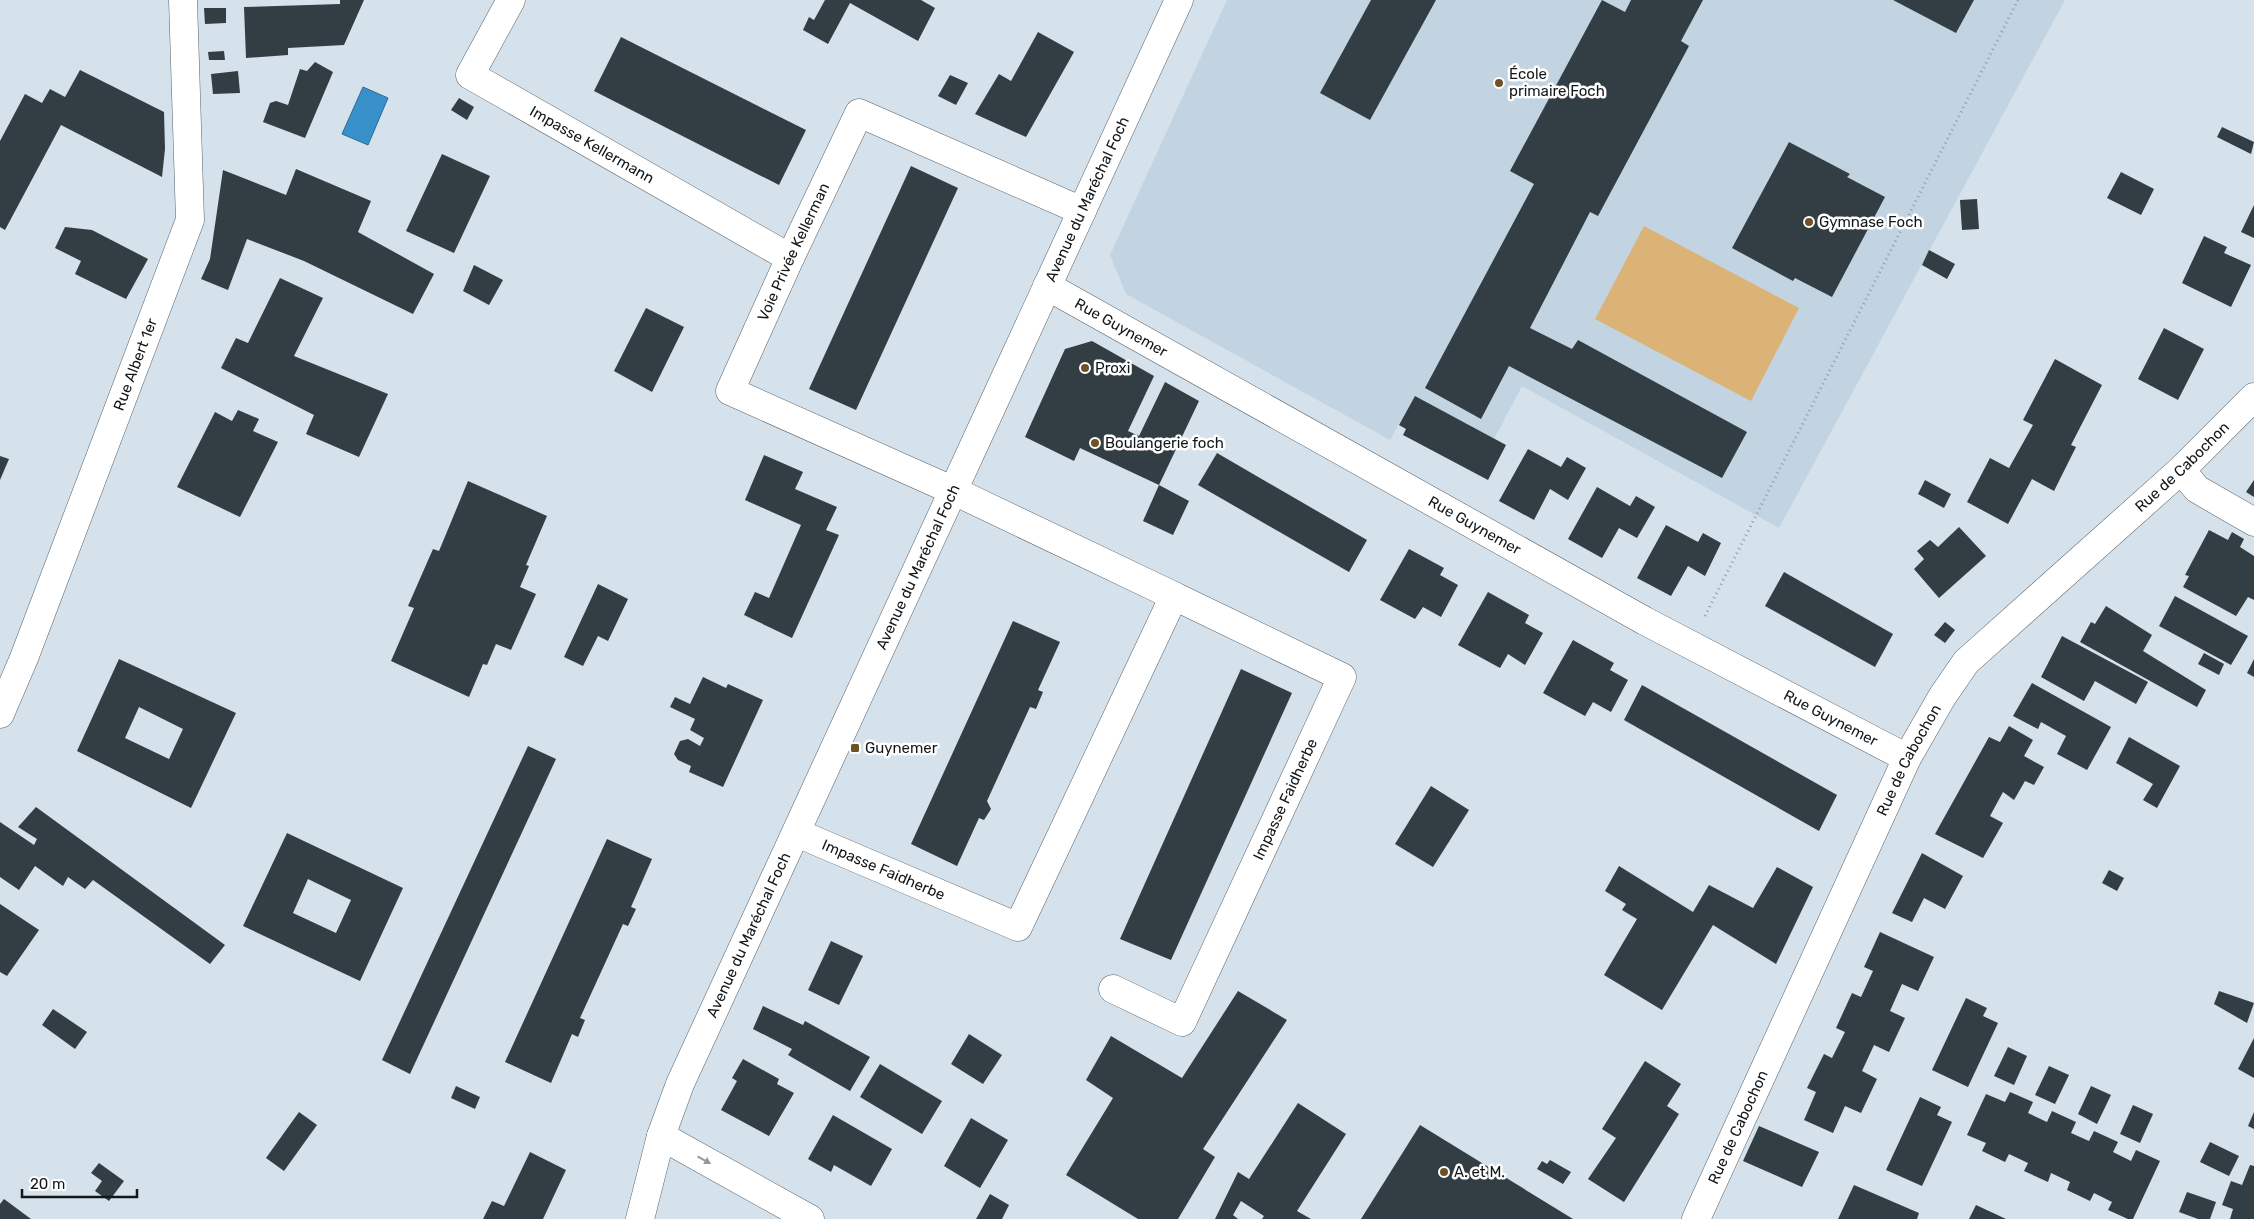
<svg xmlns="http://www.w3.org/2000/svg" width="2254" height="1219" font-family="Rubik,sans-serif">
  <style>
    .built { fill: #c2d4e2 }
    .green { fill: #dcb377 }
    .water { fill: #3891c9; stroke: #2d6c94 }
    .building { fill: #333d44; fill-rule: evenodd }
    .lines { fill: none; stroke-linecap: round; stroke-linejoin: round }
    .minor-casing { stroke: #58636b; stroke-width: 29 }
    .path { stroke: #949da5; stroke-width: 3; stroke-dasharray: 1 4; stroke-linecap: butt }
    .minor { stroke: #fff; stroke-width: 28 }
    .oneway { fill: #959798 }
    .poi-dot { fill: #6e5124; stroke: #fff; stroke-width: 2 }
    .labels { text-anchor: middle; stroke-width: 5; stroke-linejoin: round; paint-order: stroke }
    .poi-label { font-size: 15px; fill: #13171a; stroke: #fff; text-anchor: start }
    .street-label { font-size: 15px; fill: #13171a; stroke: #fff }
  </style>
  <rect width="100%" height="100%" fill="#d5e1eb"/>
  <!-- built -->
  <polygon class="built" points="1227,0 2065,0 1779,528 1522,386 1494,439 1415,396 1390,440 1126,294 1110,255"/>
  <!-- green -->
  <polygon class="green" points="1644,226 1799,308 1751,401 1595,319"/>
  <!-- water -->
  <polygon class="water" points="363,87 388,98 368,145 342,134"/>
  <!-- building -->
  <g class="building">
    <polygon points="340,0 364,0 344,45 288,48 288,55 246,58 244,7 340,4"/>
    <polygon points="825,0 921,0 935,8 918,41 850,3 828,44 803,30 809,17 814,20"/>
    <polygon points="1371,0 1436,0 1370,120 1320,93"/>
    <polygon points="1602,0 1625,12 1631,0 1703,0 1681,41 1689,46 1598,216 1590,212 1530,328 1572,349 1578,340 1747,432 1722,478 1509,366 1481,419 1425,388 1534,184 1510,171"/>
    <polygon points="1893,0 1974,0 1956,33"/>
    <polygon points="204,8 226,8 226,23 205,24"/>
    <polygon points="1038,32 1074,52 1026,137 975,114 999,74 1011,81"/>
    <polygon points="621,37 806,130 779,185 594,91"/>
    <polygon points="224,51 225,60 209,60 208,52"/>
    <polygon points="315,62 333,72 305,138 263,122 270,103 276,101 288,105 300,69 307,71"/>
    <polygon points="80,70 164,112 165,149 162,177 61,125 5,230 0,227 0,141 25,94 42,103 50,89 65,97"/>
    <polygon points="238,71 240,93 213,94 211,74"/>
    <polygon points="950,75 968,83 956,105 938,96"/>
    <polygon points="459,98 474,107 467,120 451,110"/>
    <polygon points="2222,127 2254,142 2251,154 2217,137"/>
    <polygon points="1789,142 1850,174 1847,177 1885,197 1832,297 1795,278 1793,281 1732,248"/>
    <polygon points="442,154 490,176 454,253 406,231"/>
    <polygon points="911,166 958,188 856,410 809,389"/>
    <polygon points="296,169 371,201 358,232 434,274 413,314 304,261 247,239 228,290 201,279 210,259 223,170 286,195"/>
    <polygon points="2121,172 2154,189 2141,215 2107,198"/>
    <polygon points="1977,199 1979,229 1962,230 1960,200"/>
    <polygon points="2254,205 2254,238 2241,232"/>
    <polygon points="65,227 92,230 148,259 126,299 75,274 81,261 55,248"/>
    <polygon points="2204,236 2227,247 2224,253 2251,265 2231,307 2182,283"/>
    <polygon points="1929,250 1955,264 1947,279 1922,265"/>
    <polygon points="474,265 503,280 489,305 463,291"/>
    <polygon points="280,278 323,298 294,356 388,394 359,457 306,434 314,415 221,368 236,338 248,343"/>
    <polygon points="646,308 684,327 652,392 614,371"/>
    <polygon points="2164,328 2204,349 2178,400 2138,379"/>
    <polygon points="1092,341 1154,376 1128,431 1139,436 1165,382 1199,401 1159,485 1189,501 1173,535 1143,521 1159,485 1080,448 1074,461 1025,437 1065,349"/>
    <polygon points="2055,359 2102,385 2071,445 2076,447 2054,491 2032,479 2008,524 1967,502 1990,458 2009,468 2033,425 2023,420"/>
    <polygon points="1415,396 1506,445 1488,480 1403,435 1406,429 1399,425"/>
    <polygon points="238,410 259,419 253,431 278,442 240,517 177,487 215,412 232,421"/>
    <polygon points="1528,449 1561,467 1567,457 1586,468 1568,500 1550,489 1534,520 1499,501"/>
    <polygon points="1217,453 1367,540 1349,572 1198,485"/>
    <polygon points="764,455 803,472 795,489 837,507 826,530 839,535 792,638 744,615 755,592 769,598 801,525 745,500"/>
    <polygon points="0,456 9,459 0,480"/>
    <polygon points="1925,480 1951,494 1944,508 1918,494"/>
    <polygon points="2254,480 2254,497 2246,492"/>
    <polygon points="468,481 547,516 526,565 529,566 520,587 536,594 511,650 496,644 487,665 483,664 469,697 391,661 414,608 408,606 433,549 439,551"/>
    <polygon points="1597,487 1630,506 1636,496 1655,507 1637,538 1619,528 1602,558 1568,539"/>
    <polygon points="1666,525 1698,542 1703,533 1721,543 1705,576 1688,566 1671,596 1637,578"/>
    <polygon points="1959,527 1986,556 1939,598 1914,569 1924,559 1917,551 1930,540 1938,547"/>
    <polygon points="2209,530 2228,540 2232,532 2244,539 2240,547 2254,556 2254,600 2248,597 2236,616 2183,587 2189,576 2185,575"/>
    <polygon points="1409,549 1444,568 1440,575 1458,585 1441,617 1423,607 1415,619 1380,600"/>
    <polygon points="1784,572 1893,634 1875,667 1765,606"/>
    <polygon points="598,584 628,599 608,641 598,636 583,666 564,657"/>
    <polygon points="1488,592 1529,615 1525,623 1543,633 1525,665 1508,654 1500,668 1458,645"/>
    <polygon points="2175,596 2248,636 2231,665 2159,626"/>
    <polygon points="2106,606 2152,635 2143,651 2206,690 2197,707 2080,642 2091,622 2095,624"/>
    <polygon points="1013,621 1060,642 1038,690 1043,692 1036,709 1030,707 987,801 991,809 984,820 979,818 957,866 911,844"/>
    <polygon points="1945,622 1955,630 1945,643 1934,635"/>
    <polygon points="2062,636 2148,682 2136,704 2095,681 2084,701 2041,677"/>
    <polygon points="1573,640 1614,663 1610,670 1628,680 1611,712 1593,702 1585,716 1543,693"/>
    <polygon points="2204,653 2224,664 2219,675 2198,664"/>
    <path d="M119,659L236,713L191,808L77,751ZM139,707L183,729L169,759L125,738Z"/>
    <polygon points="2254,659 2254,677 2247,673"/>
    <polygon points="1241,669 1292,693 1171,960 1120,939"/>
    <polygon points="703,677 726,688 728,684 763,700 723,787 689,772 691,766 678,760 674,754 680,741 688,739 700,746 704,738 690,730 695,719 670,707 675,697 690,704"/>
    <polygon points="2032,683 2111,727 2087,770 2057,754 2066,736 2041,722 2038,729 2013,716"/>
    <polygon points="1642,685 1837,795 1819,831 1624,720"/>
    <polygon points="2009,726 2033,740 2024,756 2044,767 2034,785 2025,781 2014,800 2003,792 1990,816 2003,823 1983,858 1935,834 1989,737 2000,742"/>
    <polygon points="2129,737 2180,766 2157,808 2143,800 2153,784 2116,763"/>
    <polygon points="528,746 556,759 410,1074 382,1060"/>
    <polygon points="1431,786 1469,810 1433,867 1395,844"/>
    <polygon points="36,807 225,945 210,964 93,880 85,889 68,877 63,886 35,866 19,890 0,877 0,822 34,845 37,839 18,827"/>
    <path d="M287,833L403,888L360,981L243,926ZM308,879L351,900L336,933L293,913Z"/>
    <polygon points="607,839 652,859 631,907 636,909 628,926 623,924 580,1018 585,1020 578,1037 572,1034 551,1083 505,1062"/>
    <polygon points="1922,853 1963,876 1945,909 1924,898 1912,922 1892,913"/>
    <polygon points="1619,866 1693,912 1709,885 1753,908 1777,867 1813,887 1776,964 1713,925 1662,1010 1604,975 1637,919 1622,910 1626,904 1605,891"/>
    <polygon points="2109,870 2124,878 2117,891 2102,883"/>
    <polygon points="0,904 39,930 7,976 0,972"/>
    <polygon points="1880,932 1934,957 1918,991 1902,984 1890,1011 1905,1018 1889,1052 1874,1045 1862,1071 1877,1079 1861,1113 1845,1106 1833,1133 1804,1120 1816,1092 1807,1088 1824,1054 1832,1058 1845,1032 1836,1028 1852,993 1861,997 1873,971 1864,967"/>
    <polygon points="831,941 863,956 839,1005 808,990"/>
    <polygon points="1238,991 1287,1020 1203,1149 1215,1157 1178,1219 1138,1219 1066,1175 1113,1098 1086,1080 1111,1036 1182,1078"/>
    <polygon points="2219,991 2254,1003 2247,1023 2214,1004"/>
    <polygon points="1966,998 1987,1008 1983,1016 1998,1023 1968,1087 1932,1070"/>
    <polygon points="763,1006 803,1025 805,1021 870,1057 850,1091 788,1055 792,1049 753,1029"/>
    <polygon points="53,1009 87,1032 75,1049 42,1025"/>
    <polygon points="969,1034 1002,1055 983,1084 951,1064"/>
    <polygon points="2254,1038 2254,1078 2238,1069"/>
    <polygon points="2008,1047 2027,1056 2014,1085 1994,1076"/>
    <polygon points="743,1059 779,1079 777,1084 794,1093 769,1136 721,1110 737,1081 732,1078"/>
    <polygon points="1645,1061 1681,1084 1667,1106 1679,1114 1624,1202 1588,1179 1616,1138 1602,1129"/>
    <polygon points="880,1064 942,1101 922,1134 860,1097"/>
    <polygon points="2049,1066 2069,1075 2055,1104 2035,1095"/>
    <polygon points="456,1086 480,1097 475,1109 451,1098"/>
    <polygon points="2091,1086 2111,1095 2097,1124 2078,1114"/>
    <polygon points="2010,1092 2033,1102 2028,1113 2047,1122 2052,1111 2076,1122 2071,1133 2089,1141 2094,1131 2118,1142 2113,1152 2131,1161 2136,1150 2160,1161 2133,1219 2128,1219 2108,1210 2112,1202 2094,1193 2090,1201 2067,1190 2070,1182 2051,1173 2048,1182 2024,1171 2028,1163 2009,1154 2005,1162 1982,1151 1986,1143 1967,1135 1986,1094 2005,1102"/>
    <polygon points="1920,1097 1941,1107 1937,1115 1952,1122 1922,1186 1886,1170"/>
    <polygon points="1298,1103 1346,1134 1297,1211 1311,1219 1262,1219 1264,1216 1241,1201 1233,1215 1238,1219 1215,1219 1238,1172 1249,1179"/>
    <polygon points="2133,1105 2153,1114 2140,1143 2120,1134"/>
    <polygon points="299,1112 317,1125 284,1171 266,1158"/>
    <polygon points="2254,1112 2254,1129 2248,1126"/>
    <polygon points="833,1115 892,1149 871,1186 834,1165 831,1172 808,1159"/>
    <polygon points="971,1118 1008,1140 980,1188 944,1166"/>
    <polygon points="1420,1125 1573,1219 1361,1219"/>
    <polygon points="1759,1126 1819,1152 1802,1187 1743,1161"/>
    <polygon points="2210,1142 2239,1156 2229,1176 2200,1162"/>
    <polygon points="530,1152 566,1170 543,1219 483,1219 492,1201 504,1206"/>
    <polygon points="1550,1160 1571,1172 1563,1184 1537,1169 1542,1161 1547,1164"/>
    <polygon points="99,1163 124,1181 109,1201 95,1191 102,1181 91,1173"/>
    <polygon points="2250,1165 2254,1166 2254,1219 2230,1219 2233,1209 2222,1205 2231,1181 2242,1185"/>
    <polygon points="1854,1185 1919,1213 1917,1219 1838,1219"/>
    <polygon points="2187,1192 2216,1202 2210,1219 2198,1219 2179,1212"/>
    <polygon points="990,1194 1009,1205 1002,1219 976,1219"/>
    <polygon points="4,1199 31,1219 0,1219 0,1204"/>
    <polygon points="1976,1205 2006,1219 1969,1219"/>
  </g>
  <g class="lines">
    <defs>
      <g id="minor">
        <path id="s1" d="M511,0L470,75L790,258"/>
        <path id="s2" d="M1047,286L1645,621L1907,758"/>
        <polyline points="2181,470 2197,489 2254,522"/>
        <path id="s3" d="M0,714L24,658L190,220L183,0"/>
        <path id="s4" d="M797,833L1018,927L1174,596L954,491L730,391L790,258L859,113L1082,211"/>
        <path id="s5" d="M1113,989L1182,1022L1342,677L1174,596"/>
        <polyline points="661,1136 810,1219"/>
        <path id="s6" d="M640,1219L661,1136L680,1084L1179,0"/>
        <path id="s7" d="M1696,1219L1907,758L1942,697L1966,662L2181,470L2254,397"/>
      </g>
    </defs>
    <!-- minor casing -->
    <use href="#minor" class="minor-casing"/>
    <!-- path -->
    <polyline class="path" points="1705,616 2018,0"/>
    <!-- minor -->
    <use href="#minor" class="minor"/>
  </g>
  <!-- one-way arrows -->
  <defs><path id="oneway-solid" d="M-6-.8H1V-3.2L6.5 0L1 3.2V.8H-6Z" transform="scale(1.25)"/></defs>
  <use class="oneway" href="#oneway-solid" transform="translate(704 1160) rotate(29)"/>
  <!-- markers -->
  <g class="poi-dot">
    <circle cx="1499" cy="83" r="5"/>
    <circle cx="1809" cy="222" r="5"/>
    <circle cx="1085" cy="368" r="5"/>
    <circle cx="1095" cy="443" r="5"/>
    <rect x="850" y="743" width="10" height="10" rx="2.5"/>
    <circle cx="1444" cy="1172" r="5"/>
  </g>
  <g class="labels">
    <!-- poi labels -->
    <g class="poi-label">
      <text x="1509" y="79">École<tspan x="1509" dy="17">primaire Foch</tspan></text>
      <text x="1819" y="227">Gymnase Foch</text>
      <text x="1095" y="373">Proxi</text>
      <text x="1105" y="448">Boulangerie foch</text>
      <text x="865" y="753">Guynemer</text>
      <text x="1454" y="1177">A. et M.</text>
    </g>
    <!-- street labels -->
    <g class="street-label">
      <text dy="5" stroke="none"><textPath href="#s1" startOffset="226">Impasse Kellermann</textPath></text>
      <text dy="5" stroke="none"><textPath href="#s6" startOffset="1115">Avenue du Maréchal Foch</textPath></text>
      <text dy="5" stroke="none"><textPath href="#s4" startOffset="1248">Voie Privée Kellerman</textPath></text>
      <text dy="5" stroke="none"><textPath href="#s2" startOffset="85">Rue Guynemer</textPath></text>
      <text dy="5" stroke="none"><textPath href="#s3" startOffset="375">Rue Albert 1er</textPath></text>
      <text dy="5" stroke="none"><textPath href="#s7" startOffset="911">Rue de Cabochon</textPath></text>
      <text dy="5" stroke="none"><textPath href="#s2" startOffset="490">Rue Guynemer</textPath></text>
      <text dy="5" stroke="none"><textPath href="#s6" startOffset="710">Avenue du Maréchal Foch</textPath></text>
      <text dy="5" stroke="none"><textPath href="#s2" startOffset="895">Rue Guynemer</textPath></text>
      <text dy="5" stroke="none"><textPath href="#s7" startOffset="506">Rue de Cabochon</textPath></text>
      <text dy="5" stroke="none"><textPath href="#s5" startOffset="322">Impasse Faidherbe</textPath></text>
      <text dy="5" stroke="none"><textPath href="#s4" startOffset="94">Impasse Faidherbe</textPath></text>
      <text dy="5" stroke="none"><textPath href="#s6" startOffset="305">Avenue du Maréchal Foch</textPath></text>
      <text dy="5" stroke="none"><textPath href="#s7" startOffset="101">Rue de Cabochon</textPath></text>
    </g>
  </g>
  <!-- scale -->
  <path d="M22 1189v8h115v-8" fill="none" stroke="#13171a" stroke-width="2.5"/>
  <text x="30" y="1189" font-size="15" fill="#13171a" stroke="#ffffff" stroke-width="4" paint-order="stroke">20 m</text>
</svg>
